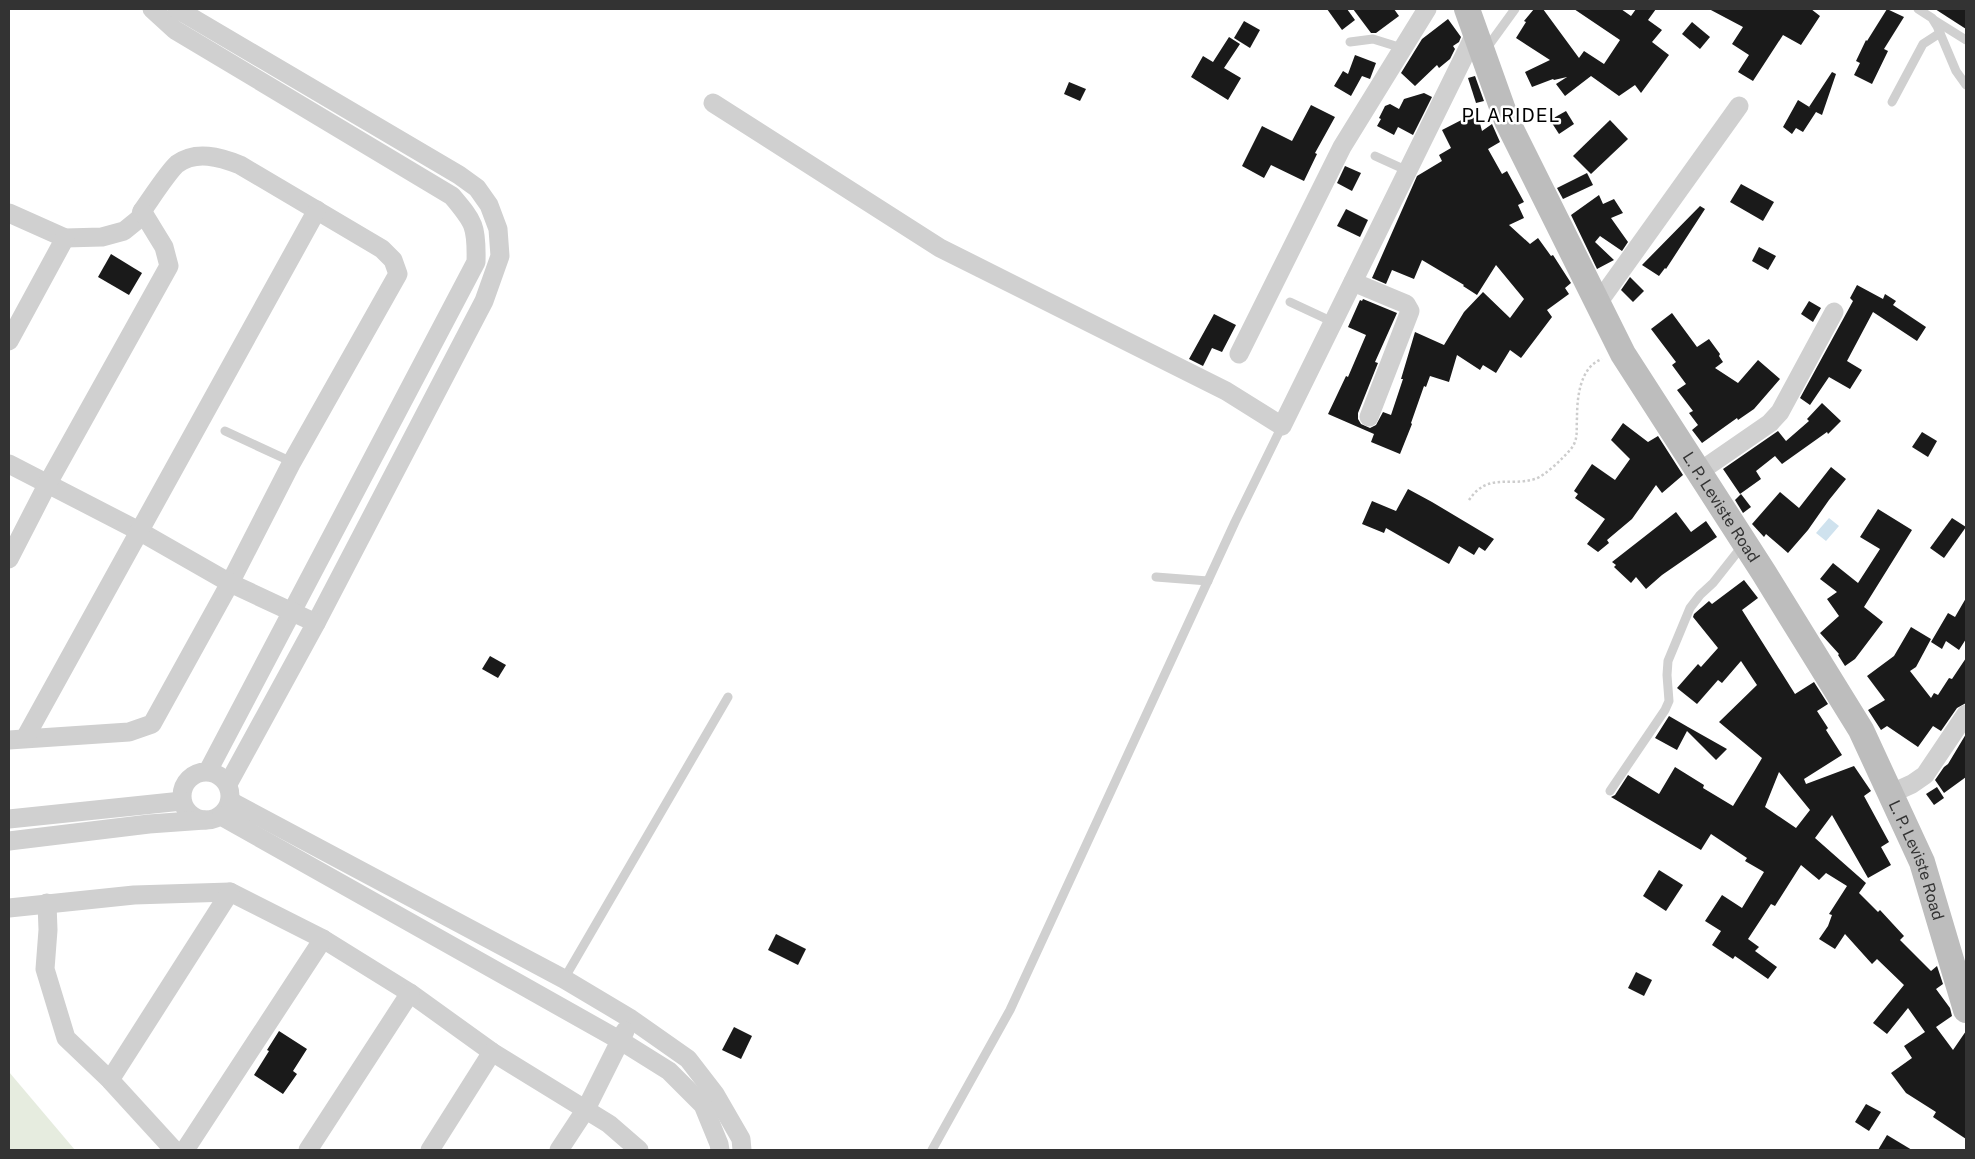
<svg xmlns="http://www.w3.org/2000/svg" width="1975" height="1159" font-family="'Public Sans',sans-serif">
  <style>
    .green { fill: #e6ecdf }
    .water { fill: #cfe2ee }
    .building { fill: #1a1a1a; fill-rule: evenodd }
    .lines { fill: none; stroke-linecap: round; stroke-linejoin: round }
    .path { stroke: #cdcdcd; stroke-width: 2.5; stroke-dasharray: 2.5 2.5; stroke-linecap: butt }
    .lane { stroke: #d0d0d0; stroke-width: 9 }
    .street { stroke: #d0d0d0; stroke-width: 19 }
    .secondary { stroke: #bdbdbd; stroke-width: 26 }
    .labels { text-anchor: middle; stroke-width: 5; stroke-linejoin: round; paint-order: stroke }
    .street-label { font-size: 16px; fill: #333; stroke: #fff }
    .quarter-label { font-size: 19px; letter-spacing: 1px; fill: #000; stroke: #fff }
  </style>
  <rect width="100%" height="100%" fill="#fff"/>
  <!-- green -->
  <polygon class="green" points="9,1072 75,1150 9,1150"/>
  <!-- water -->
  <polygon class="water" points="1829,518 1839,526 1826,541 1816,533"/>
  <!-- building -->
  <g class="building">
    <polygon points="1327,9 1347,9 1355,20 1342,30"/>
    <polygon points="1353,9 1394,9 1399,16 1376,33 1371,33"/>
    <polygon points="1534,9 1543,9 1579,58 1584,51 1604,64 1620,40 1574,9 1621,9 1631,16 1636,9 1656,9 1648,20 1662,30 1652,42 1669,55 1641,93 1635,85 1619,96 1591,76 1565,96 1556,84 1567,77 1554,80 1553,79 1532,87 1525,72 1550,60 1516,38 1526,22 1524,21"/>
    <polygon points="1709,9 1811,9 1820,16 1801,45 1783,35 1753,81 1738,72 1749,55 1732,44 1743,27"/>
    <polygon points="1887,9 1904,17 1884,49 1888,51 1872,84 1854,75 1860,63 1856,61 1866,40 1867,41"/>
    <polygon points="1935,9 1966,9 1966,29"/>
    <polygon points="1448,19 1461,37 1459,42 1453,46 1455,49 1450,59 1439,68 1437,65 1415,86 1401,73 1422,39"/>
    <polygon points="1244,21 1260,30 1250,48 1234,38"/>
    <polygon points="1692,22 1710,37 1700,49 1682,34"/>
    <polygon points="1229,37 1240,44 1224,68 1241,78 1228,100 1191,77 1203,56 1213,62"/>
    <polygon points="1355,55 1376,63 1370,79 1362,76 1351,96 1334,86 1343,71 1348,74"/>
    <polygon points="1832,72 1836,74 1822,115 1816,112 1803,132 1796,128 1792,134 1783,127 1798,100 1811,108 1809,107"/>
    <polygon points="1475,76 1484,101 1476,103 1468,78"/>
    <polygon points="1069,82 1086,89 1080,101 1064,94"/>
    <polygon points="1424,93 1432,97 1413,135 1398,127 1394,135 1377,126 1381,119 1379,118 1385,106 1390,104 1399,109 1404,99"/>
    <polygon points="1311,105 1335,117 1315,153 1317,154 1304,181 1271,165 1264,178 1242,166 1262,126 1292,141"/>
    <polygon points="1566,111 1574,124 1559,134 1550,120"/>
    <polygon points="1477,112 1482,131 1492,124 1500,142 1488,149 1502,174 1507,171 1524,202 1518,205 1524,218 1509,225 1530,244 1538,238 1551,256 1553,255 1571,283 1565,288 1569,294 1547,310 1552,317 1521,358 1510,350 1496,373 1483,365 1480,370 1457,355 1449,382 1430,376 1426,387 1424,386 1411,423 1412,424 1400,454 1371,442 1374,434 1328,414 1346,376 1348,377 1366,335 1348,327 1360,300 1362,301 1363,299 1397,313 1375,362 1378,363 1358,413 1358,419 1361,424 1370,428 1376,425 1383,412 1391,415 1403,379 1401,379 1415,332 1444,345 1464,312 1483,292 1510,318 1524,299 1496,265 1477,295 1463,286 1464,285 1422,260 1414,279 1392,270 1386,284 1372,278 1417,176 1442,161 1439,155 1451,148 1442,130"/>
    <polygon points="1610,120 1628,139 1591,174 1573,156"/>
    <polygon points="1345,166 1361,173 1352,191 1337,183"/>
    <polygon points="1587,173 1593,185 1563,199 1557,188"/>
    <polygon points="1741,184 1774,202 1763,221 1730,202"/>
    <polygon points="1599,195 1603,204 1614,199 1623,213 1611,218 1628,242 1622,251 1600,236 1595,242 1614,260 1597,269 1571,215"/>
    <polygon points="1700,206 1705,209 1666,269 1665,268 1659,276 1642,265"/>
    <polygon points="1346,209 1368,220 1360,237 1337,226"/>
    <polygon points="1759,247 1776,256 1768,270 1752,261"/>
    <polygon points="111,254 142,273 129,295 98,277"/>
    <polygon points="1630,277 1644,291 1633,302 1621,290"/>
    <polygon points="1857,285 1883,299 1885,294 1896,301 1893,305 1926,327 1917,341 1873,312 1847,361 1862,370 1850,389 1829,377 1810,405 1800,398 1853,301 1850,298"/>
    <polygon points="1809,301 1821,308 1813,322 1801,314"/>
    <polygon points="1672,313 1697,347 1709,339 1720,354 1719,356 1723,362 1715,368 1738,383 1758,360 1780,379 1754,409 1738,420 1737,418 1702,443 1692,430 1698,425 1689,413 1693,411 1677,390 1686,384 1672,365 1676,362 1651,329"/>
    <polygon points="1214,314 1236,325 1222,352 1212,348 1203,366 1189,359"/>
    <polygon points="1822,403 1841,421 1828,434 1827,432 1782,464 1775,456 1756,471 1761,479 1740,494 1723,469 1778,431 1786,441 1809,421 1807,419"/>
    <polygon points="1623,423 1648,442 1658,436 1683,475 1662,493 1656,485 1632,519 1607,540 1609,543 1598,552 1587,544 1605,519 1575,498 1578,494 1574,491 1592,464 1615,480 1630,459 1611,440"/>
    <polygon points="1922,432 1937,441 1928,457 1912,447"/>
    <polygon points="1831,467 1846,479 1829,500 1808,530 1788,553 1766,534 1764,537 1752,524 1780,492 1799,508"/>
    <polygon points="1408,489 1432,502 1494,539 1485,551 1479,547 1474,555 1459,546 1449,564 1386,528 1384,533 1362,524 1372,501 1396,511"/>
    <polygon points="1741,494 1751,507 1743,513 1735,500"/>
    <polygon points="1878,509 1912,530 1864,607 1883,622 1855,659 1845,666 1838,655 1839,654 1820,633 1839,616 1827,599 1837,592 1820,579 1833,563 1858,583 1880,549 1860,537"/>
    <polygon points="1676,512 1691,532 1706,521 1717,537 1662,575 1646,589 1636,577 1631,583 1614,567 1616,565 1612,562"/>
    <polygon points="1952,518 1966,527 1944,558 1930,548"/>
    <path d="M1744,580L1758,598L1742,610L1795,694L1814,682L1828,704L1817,711L1828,728L1826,730L1842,755L1804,779L1806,784L1854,766L1871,791L1864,796L1889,842L1881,847L1891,865L1868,878L1832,815L1815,838L1866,883L1859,893L1878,912L1880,910L1904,936L1900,940L1931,971L1937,966L1943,984L1936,989L1950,1008L1952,1016L1936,1027L1953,1050L1966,1031V1139L1933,1117L1936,1112L1906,1093L1891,1073L1912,1058L1904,1046L1925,1032L1908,1008L1887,1034L1873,1023L1904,985L1877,959L1872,964L1845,934L1835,949L1819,939L1828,926L1832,915L1829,914L1847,886L1826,873L1819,880L1801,865L1775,906L1771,904L1748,939L1759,947L1755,951L1777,967L1768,979L1735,956L1733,959L1712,945L1721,931L1705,921L1722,895L1742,908L1764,872L1745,861L1747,858L1711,834L1701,850L1611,797L1615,795L1628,775L1659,794L1675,767L1704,785L1703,788L1733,806L1755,770L1762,758L1719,722L1757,685L1741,661L1722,683L1718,680L1697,704L1677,688L1698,664L1701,667L1718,648L1693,617L1694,614L1709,601L1712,604ZM1779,772L1810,810L1796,828L1765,807Z"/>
    <polygon points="1966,598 1966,639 1959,650 1946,641 1942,649 1931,642 1948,613 1955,617"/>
    <polygon points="1911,627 1931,639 1916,667 1910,671 1931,698 1934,693 1938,695 1949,678 1952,679 1966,658 1966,703 1957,708 1941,731 1933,726 1918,747 1887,726 1881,730 1868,710 1885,700 1867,676 1894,656"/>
    <polygon points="490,656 506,665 498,678 482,669"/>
    <polygon points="1669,716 1688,727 1727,749 1716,760 1687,731 1677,750 1655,738"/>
    <polygon points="1966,734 1966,777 1944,793 1935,780 1944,767 1948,764"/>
    <polygon points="1937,787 1944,798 1934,805 1926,794"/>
    <polygon points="1659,870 1683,885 1666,911 1643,896"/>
    <polygon points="776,934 806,949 798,965 768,950"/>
    <polygon points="1636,972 1652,980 1644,996 1628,988"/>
    <polygon points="734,1027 752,1036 741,1059 722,1050"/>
    <polygon points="279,1031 307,1049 293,1071 297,1074 283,1094 254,1075 269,1051 267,1050"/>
    <polygon points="1866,1104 1881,1112 1869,1131 1855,1122"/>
    <polygon points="1887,1135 1912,1150 1878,1150"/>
  </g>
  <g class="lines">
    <!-- path -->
    <path class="path" d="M1469,500C1488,472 1509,487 1535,479C1545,476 1563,458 1570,450C1579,440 1576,430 1577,418C1577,397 1580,367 1602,359"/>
    <!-- lane -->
    <g class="lane">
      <polyline points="1918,9 1932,18 1937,26 1956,71 1966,85"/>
      <polyline points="1934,20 1966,40"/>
      <polyline points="1350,42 1373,39 1402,48"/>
      <polyline points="1486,49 1515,9"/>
      <polyline points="1892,102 1923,44 1940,33"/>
      <polyline points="1375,156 1408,171"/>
      <polyline points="1290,302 1333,322"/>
      <polyline points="225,431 292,462"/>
      <polyline points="1156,577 1208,581"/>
      <polyline points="1610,791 1665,710 1669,701 1667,675 1668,661 1690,608 1700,595 1713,583 1743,545"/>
      <polyline points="564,979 728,697"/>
      <polyline points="932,1150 1010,1010 1235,522 1282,426"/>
    </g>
    <!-- street -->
    <g class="street">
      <path d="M152,9L175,30L452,196C474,222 477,226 476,262L208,771"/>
      <polyline points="177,9 459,175 477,188 489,205 498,229 500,256 484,301 316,623 228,784"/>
      <polyline points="713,103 940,248 1226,391 1282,426 1476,32"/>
      <path d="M9,213L65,238L102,237L124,231L140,218L142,211C150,200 168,172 177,164C196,150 220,157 240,165L382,249L393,260L398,274L292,462L230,583L152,724L129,732L9,740"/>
      <polyline points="1353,282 1401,302 1406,304 1410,311 1369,417"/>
      <polyline points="1598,303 1739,106"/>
      <polyline points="9,341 65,238"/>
      <polyline points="1239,354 1342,147 1427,9"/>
      <polyline points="9,464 139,531 230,583 316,623"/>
      <polyline points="1699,472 1770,423 1780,412 1834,312"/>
      <polyline points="9,559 48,483 169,266 164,247 142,211"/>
      <polyline points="25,738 317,210"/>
      <circle cx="206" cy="796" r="24"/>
      <polyline points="1890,794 1912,784 1925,775 1966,714"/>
      <polyline points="230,801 564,979 631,1019 688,1059 715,1094 741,1139 742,1150"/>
      <polyline points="221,816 621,1041 669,1071 703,1105 719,1144 720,1150"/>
      <polyline points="9,819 182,801"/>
      <polyline points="9,841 149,824 205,820"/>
      <polyline points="47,903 48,930 45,969 66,1038 110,1080 174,1150"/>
      <polyline points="9,908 134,895 230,892 323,939 410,993 492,1052 609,1124 639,1150"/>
      <polyline points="110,1080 230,892"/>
      <polyline points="185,1150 323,939"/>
      <polyline points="308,1150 410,993"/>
      <polyline points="430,1150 492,1052"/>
      <polyline points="559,1150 586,1109 625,1031"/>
    </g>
    <!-- secondary -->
    <path class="secondary" id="s1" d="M1467,9L1507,121L1623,354L1764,573L1861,730L1922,862L1966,1010"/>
  </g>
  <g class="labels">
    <!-- street labels -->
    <g class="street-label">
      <text dy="6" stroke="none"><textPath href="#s1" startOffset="561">L. P. Leviste Road</textPath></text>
      <text dy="6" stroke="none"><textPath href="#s1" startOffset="966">L. P. Leviste Road</textPath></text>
    </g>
    <!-- quarter labels -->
    <g class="quarter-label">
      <text x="1511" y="122">PLARIDEL</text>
    </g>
  </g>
  <!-- border -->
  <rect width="1975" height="1159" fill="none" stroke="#333333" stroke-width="20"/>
</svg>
